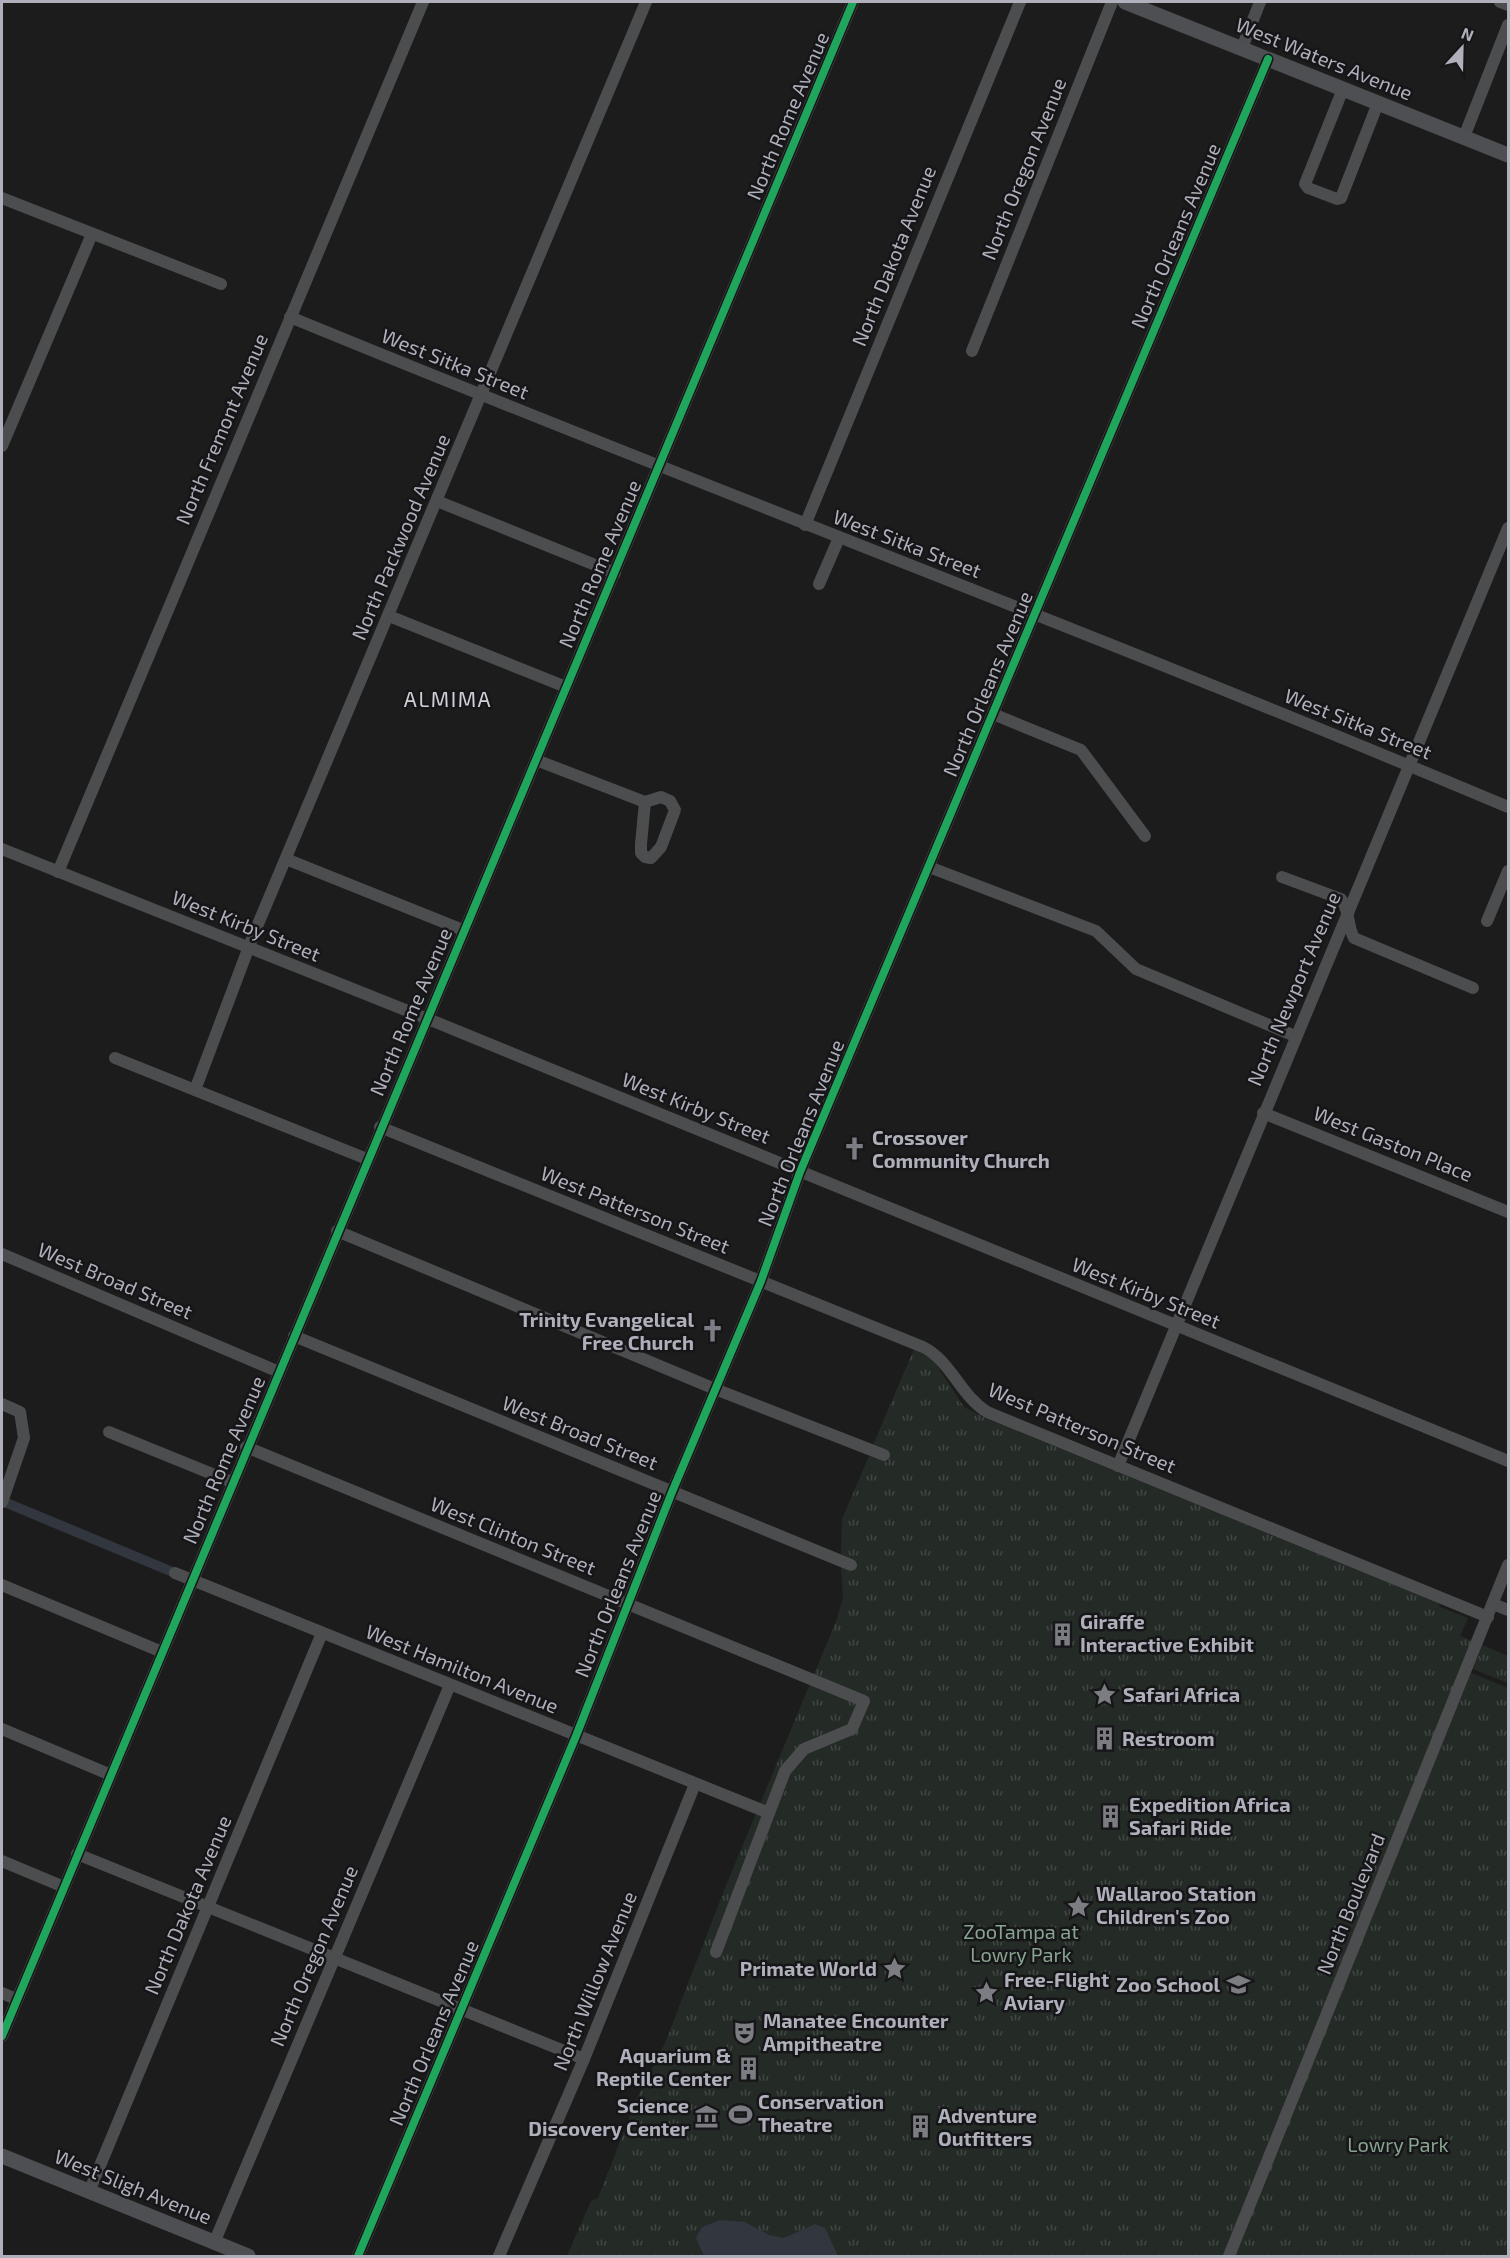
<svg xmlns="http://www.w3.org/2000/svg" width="1510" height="2258" font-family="'Exo 2',sans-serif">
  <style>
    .park { fill: url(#park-tufts) }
    .water { fill: #32363f }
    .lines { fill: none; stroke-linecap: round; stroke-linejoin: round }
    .canal { stroke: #32363f; stroke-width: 10 }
    .minor { stroke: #4c4d4e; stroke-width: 12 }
    .major { stroke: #4e4f52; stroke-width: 15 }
    .cycleway-casing { stroke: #161618; stroke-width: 11 }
    .cycleway { stroke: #20a55d; stroke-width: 8 }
    .labels { text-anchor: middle; stroke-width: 5; stroke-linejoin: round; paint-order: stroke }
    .street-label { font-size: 20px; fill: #afb0bb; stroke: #161618 }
    .poi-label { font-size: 20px; font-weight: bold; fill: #afb0bb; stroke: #161618; text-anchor: start }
    .park-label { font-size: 20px; fill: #88a48f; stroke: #161618 }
    .neighbourhood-label { font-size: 21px; letter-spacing: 1.5px; fill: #cfd0d7; stroke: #161618 }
  </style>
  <defs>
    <pattern id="park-tufts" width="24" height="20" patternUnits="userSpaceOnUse" patternTransform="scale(1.5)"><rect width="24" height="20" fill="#242b26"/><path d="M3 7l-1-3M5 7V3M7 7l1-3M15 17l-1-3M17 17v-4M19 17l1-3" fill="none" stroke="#414744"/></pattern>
  </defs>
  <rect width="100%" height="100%" fill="#1c1c1c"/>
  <!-- park -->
  <g class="park">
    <polygon points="914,1349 934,1361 964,1407 985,1418 1438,1603 1440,1607 1468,1618 1460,1636 1472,1641 1224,2256 567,2256 591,2201 598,2198 637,2098 665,2043 727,1883 837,1619 843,1598 841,1567 853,1572 858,1562 841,1555 842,1519 869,1456 887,1462 890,1452 873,1445"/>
    <polygon points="1482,1645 1508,1656 1508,1683 1473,1669"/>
    <polygon points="1471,1673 1508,1688 1508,2256 1233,2256"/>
  </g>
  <!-- water -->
  <polygon class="water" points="720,2220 745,2222 769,2235 784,2238 815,2224 825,2228 838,2256 704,2256 696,2238 702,2227"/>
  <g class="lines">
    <!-- canal -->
    <polyline class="canal" points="2,1501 175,1573"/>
    <!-- minor -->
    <g class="minor">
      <polyline points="1500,2 1508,5"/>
      <polyline points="1242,48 1260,2"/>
      <polyline points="1343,89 1305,184 1308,188 1337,199 1341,198 1378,103"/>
      <polyline points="1464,137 1508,25"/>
      <polyline points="2,198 221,284"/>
      <path d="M290,317C695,484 1105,637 1508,807"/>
      <polyline points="972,351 1112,2"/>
      <polyline points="2,446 92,234"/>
      <polyline points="437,501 615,573"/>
      <polyline points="805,525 1020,2"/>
      <polyline points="819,584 839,538"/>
      <polyline points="389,616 566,687"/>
      <polyline points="993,714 1081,750 1145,836"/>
      <polyline points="536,760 645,802"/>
      <polygon points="661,797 670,801 675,810 661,847 651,858 645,857 641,853 641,844 645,802"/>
      <polyline points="2,849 433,1021 1508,1461"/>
      <polyline points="286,859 463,930"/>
      <polyline points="929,867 1096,931 1136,969 1295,1036"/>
      <polyline points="58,872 423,2"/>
      <path d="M1282,877L1341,899C1350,910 1347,926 1354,938L1473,988"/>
      <polyline points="1487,921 1508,871"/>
      <polyline points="115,1058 367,1159"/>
      <polyline points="195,1090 253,936 646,2"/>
      <polyline points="1263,1113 1508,1212"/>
      <path d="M380,1127L923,1347C951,1361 960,1395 987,1412L1488,1617"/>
      <polyline points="337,1231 715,1389 884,1455"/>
      <polyline points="2,1254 279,1372"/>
      <polyline points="294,1336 851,1565"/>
      <polyline points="2,1404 20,1412 24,1438 2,1502"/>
      <polyline points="109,1432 232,1482"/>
      <polyline points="246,1447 864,1701 852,1729 804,1749 785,1771 716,1952"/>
      <polyline points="1118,1466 1508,528"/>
      <polyline points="175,1573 769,1813"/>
      <polyline points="2,1585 162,1652"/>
      <polyline points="1493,1604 1508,1610"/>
      <polyline points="2,1729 111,1775"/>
      <polyline points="77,1854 584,2059"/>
      <polyline points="2,1861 64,1887"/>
      <polyline points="2,1993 16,1999"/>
      <polyline points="2,2036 853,2"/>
      <polyline points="89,2192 322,1633"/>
      <polyline points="214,2243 450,1685"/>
      <polyline points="358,2256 576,1736 672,1492 761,1281 800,1172 1268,59"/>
      <polyline points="499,2256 584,2059 695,1784"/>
      <polyline points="1229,2256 1508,1565"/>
    </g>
    <!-- major -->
    <g class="major">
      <polyline points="1125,2 1508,155"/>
      <polyline points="2,2156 248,2256"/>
    </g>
    <defs>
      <g id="cycleway">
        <polyline points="2,2036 853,2"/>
        <polyline points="358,2256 576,1736 672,1492 761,1281 800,1172 1268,59"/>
      </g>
    </defs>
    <!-- cycleway casing -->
    <use href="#cycleway" class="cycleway-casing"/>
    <!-- cycleway -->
    <use href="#cycleway" class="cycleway"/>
  </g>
  <!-- icons -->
  <defs>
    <symbol id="church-bare" viewBox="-9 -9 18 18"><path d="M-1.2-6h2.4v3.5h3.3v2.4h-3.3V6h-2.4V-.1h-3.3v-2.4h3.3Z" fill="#7c7c83" stroke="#161618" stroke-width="2.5" paint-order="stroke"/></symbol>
    <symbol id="building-bare" viewBox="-9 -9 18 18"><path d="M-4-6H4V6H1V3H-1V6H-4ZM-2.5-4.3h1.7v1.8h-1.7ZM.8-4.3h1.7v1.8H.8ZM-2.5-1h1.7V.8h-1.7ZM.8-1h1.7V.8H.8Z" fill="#7c7c83" stroke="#161618" stroke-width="2.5" paint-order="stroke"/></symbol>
    <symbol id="sight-bare" viewBox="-9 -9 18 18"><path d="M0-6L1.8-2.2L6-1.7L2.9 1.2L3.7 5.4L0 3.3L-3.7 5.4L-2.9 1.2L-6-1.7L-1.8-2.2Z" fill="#7c7c83" stroke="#161618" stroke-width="2.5" paint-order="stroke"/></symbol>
    <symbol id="school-bare" viewBox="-9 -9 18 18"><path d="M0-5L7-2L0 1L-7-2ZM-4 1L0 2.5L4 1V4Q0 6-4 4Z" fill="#7c7c83" stroke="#161618" stroke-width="2.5" paint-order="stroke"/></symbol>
    <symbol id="theatre-bare" viewBox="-9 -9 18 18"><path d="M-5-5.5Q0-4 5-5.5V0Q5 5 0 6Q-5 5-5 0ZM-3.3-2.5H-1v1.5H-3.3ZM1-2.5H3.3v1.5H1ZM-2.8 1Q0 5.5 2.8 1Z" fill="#7c7c83" stroke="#161618" stroke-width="2.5" paint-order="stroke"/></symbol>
    <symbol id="stadium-bare" viewBox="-9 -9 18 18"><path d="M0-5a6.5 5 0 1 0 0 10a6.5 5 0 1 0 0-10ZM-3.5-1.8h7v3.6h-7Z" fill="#7c7c83" stroke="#161618" stroke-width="2.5" paint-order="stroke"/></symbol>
    <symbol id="museum-bare" viewBox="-9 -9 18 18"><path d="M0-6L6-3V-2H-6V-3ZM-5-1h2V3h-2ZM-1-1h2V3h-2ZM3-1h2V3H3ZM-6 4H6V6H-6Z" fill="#7c7c83" stroke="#161618" stroke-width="2.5" paint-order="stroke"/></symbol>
  </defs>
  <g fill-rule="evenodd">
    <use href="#church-bare" x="838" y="1132" width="33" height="33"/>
    <use href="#church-bare" x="696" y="1314" width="33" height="33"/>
    <use href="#building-bare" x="1046" y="1618" width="33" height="33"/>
    <use href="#sight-bare" x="1088" y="1678" width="33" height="33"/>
    <use href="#building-bare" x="1088" y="1722" width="33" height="33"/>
    <use href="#building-bare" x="1094" y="1800" width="33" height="33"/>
    <use href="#sight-bare" x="1062" y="1890" width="33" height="33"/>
    <use href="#sight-bare" x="878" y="1952" width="33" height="33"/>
    <use href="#school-bare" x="1222" y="1968" width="33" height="33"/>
    <use href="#sight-bare" x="970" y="1976" width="33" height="33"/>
    <use href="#theatre-bare" x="728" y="2016" width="33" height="33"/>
    <use href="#building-bare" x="732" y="2052" width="33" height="33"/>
    <use href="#stadium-bare" x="724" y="2098" width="33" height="33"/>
    <use href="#museum-bare" x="690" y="2100" width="33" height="33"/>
    <use href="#building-bare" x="904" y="2110" width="33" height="33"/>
  </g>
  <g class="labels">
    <!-- street labels -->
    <g class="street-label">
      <text transform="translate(1324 59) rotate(22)" y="7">West Waters Avenue</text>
      <text transform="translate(788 116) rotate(-67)" y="7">North Rome Avenue</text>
      <text transform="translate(1024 169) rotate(-68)" y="7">North Oregon Avenue</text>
      <text transform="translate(1176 236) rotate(-67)" y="7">North Orleans Avenue</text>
      <text transform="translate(894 256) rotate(-68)" y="7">North Dakota Avenue</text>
      <text transform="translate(455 364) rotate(22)" y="7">West Sitka Street</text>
      <text transform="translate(222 429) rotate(-67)" y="7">North Fremont Avenue</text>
      <text transform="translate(401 537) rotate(-67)" y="7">North Packwood Avenue</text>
      <text transform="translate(907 544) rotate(21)" y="7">West Sitka Street</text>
      <text transform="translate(600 564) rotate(-67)" y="7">North Rome Avenue</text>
      <text transform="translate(988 684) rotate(-67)" y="7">North Orleans Avenue</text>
      <text transform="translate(1358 724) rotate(22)" y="7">West Sitka Street</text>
      <text transform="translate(246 926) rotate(22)" y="7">West Kirby Street</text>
      <text transform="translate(1294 989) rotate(-67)" y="7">North Newport Avenue</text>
      <text transform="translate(411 1012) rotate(-67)" y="7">North Rome Avenue</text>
      <text transform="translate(696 1108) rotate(22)" y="7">West Kirby Street</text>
      <text transform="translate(801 1133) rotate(-68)" y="7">North Orleans Avenue</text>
      <text transform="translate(1393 1144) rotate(22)" y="7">West Gaston Place</text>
      <text transform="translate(635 1210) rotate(22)" y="7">West Patterson Street</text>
      <text transform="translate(115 1281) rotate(23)" y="7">West Broad Street</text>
      <text transform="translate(1146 1293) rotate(22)" y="7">West Kirby Street</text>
      <text transform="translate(1082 1428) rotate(23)" y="7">West Patterson Street</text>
      <text transform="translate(580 1433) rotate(22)" y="7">West Broad Street</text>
      <text transform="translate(224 1460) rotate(-67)" y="7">North Rome Avenue</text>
      <text transform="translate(513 1536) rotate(22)" y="7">West Clinton Street</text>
      <text transform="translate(618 1584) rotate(-68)" y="7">North Orleans Avenue</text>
      <text transform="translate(462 1669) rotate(22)" y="7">West Hamilton Avenue</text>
      <text transform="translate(1351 1904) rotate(-68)" y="7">North Boulevard</text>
      <text transform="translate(188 1905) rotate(-67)" y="7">North Dakota Avenue</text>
      <text transform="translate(314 1956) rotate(-67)" y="7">North Oregon Avenue</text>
      <text transform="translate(595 1981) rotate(-68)" y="7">North Willow Avenue</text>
      <text transform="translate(434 2033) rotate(-67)" y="7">North Orleans Avenue</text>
      <text transform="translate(133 2187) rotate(22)" y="7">West Sligh Avenue</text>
    </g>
    <!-- poi labels -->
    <g class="poi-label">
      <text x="872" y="1145">Crossover<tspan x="872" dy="23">Community Church</tspan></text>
      <text x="694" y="1327" text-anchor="end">Trinity Evangelical<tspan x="694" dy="23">Free Church</tspan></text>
      <text x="1080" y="1629">Giraffe<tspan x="1080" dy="23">Interactive Exhibit</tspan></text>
      <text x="1123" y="1702">Safari Africa</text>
      <text x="1122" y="1746">Restroom</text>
      <text x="1129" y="1812">Expedition Africa<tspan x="1129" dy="23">Safari Ride</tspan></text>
      <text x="1096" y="1901">Wallaroo Station<tspan x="1096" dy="23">Children's Zoo</tspan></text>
      <text x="877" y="1976" text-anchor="end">Primate World</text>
      <text x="1004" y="1987">Free-Flight<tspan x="1004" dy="23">Aviary</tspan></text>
      <text x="1220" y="1992" text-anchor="end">Zoo School</text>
      <text x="763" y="2028">Manatee Encounter<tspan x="763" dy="23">Ampitheatre</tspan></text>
      <text x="731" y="2063" text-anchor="end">Aquarium &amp;<tspan x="731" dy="23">Reptile Center</tspan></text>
      <text x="758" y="2109">Conservation<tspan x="758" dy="23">Theatre</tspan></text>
      <text x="689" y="2113" text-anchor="end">Science<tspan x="689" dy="23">Discovery Center</tspan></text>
      <text x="938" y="2123">Adventure<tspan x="938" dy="23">Outfitters</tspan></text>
    </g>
    <!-- park labels -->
    <g class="park-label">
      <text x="1021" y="1939">ZooTampa at<tspan x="1021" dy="23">Lowry Park</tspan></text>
      <text x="1398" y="2152">Lowry Park</text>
    </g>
    <!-- neighbourhood labels -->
    <g class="neighbourhood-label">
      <text x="448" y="707">ALMIMA</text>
    </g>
  </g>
  <!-- border -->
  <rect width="1510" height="2258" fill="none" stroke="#afb0bb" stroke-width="6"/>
  <!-- north arrow -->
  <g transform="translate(1462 48) rotate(22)" stroke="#161618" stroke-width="4.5" paint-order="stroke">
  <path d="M0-4.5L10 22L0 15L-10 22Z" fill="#afb0bb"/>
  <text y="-9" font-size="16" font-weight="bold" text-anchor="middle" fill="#afb0bb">N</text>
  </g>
</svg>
